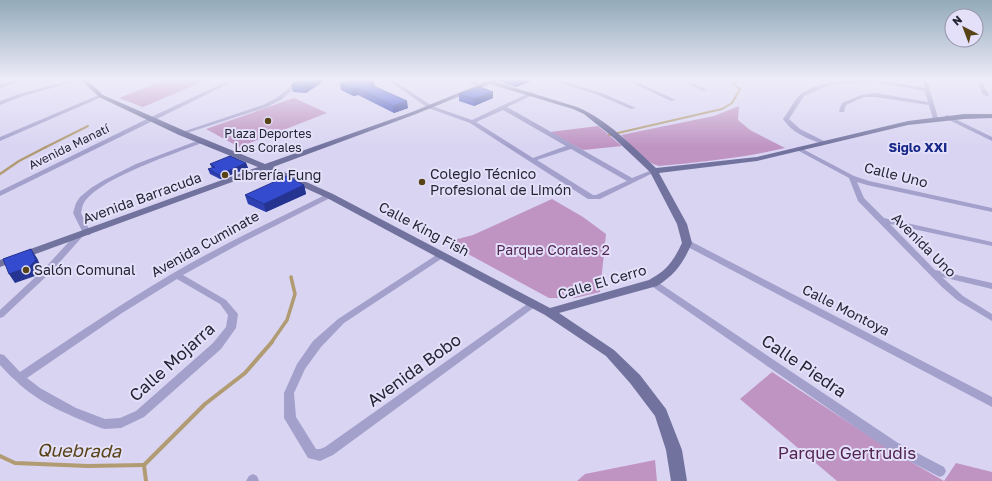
<svg xmlns="http://www.w3.org/2000/svg" width="992" height="481" font-family="'Golos Text',sans-serif">
  <style>
    .green { fill: #bf94c2 }
    .lines { fill: none; stroke-linecap: round; stroke-linejoin: round }
    .stream-far3 { stroke: #b19b72; stroke-width: 2 }
    .stream-far2 { stroke: #b19b72; stroke-width: 2.5 }
    .stream-far1 { stroke: #b19b72; stroke-width: 3.5 }
    .stream { stroke: #b19b72; stroke-width: 4 }
    .street { fill: #a3a0cb; fill-rule: evenodd }
    .secondary { fill: #71729e; fill-rule: evenodd }
    .wall { fill: #2e40b2 }
    .shaded-wall { fill: #253491 }
    .building { fill: #354bcf; stroke: #253491 }
    .poi-dot { fill: #584317; stroke: #e4e0fa; stroke-width: 1.5 }
    .labels { text-anchor: middle; stroke-width: 4; stroke-linejoin: round; paint-order: stroke }
    .far-poi-label { font-size: 12px; fill: #242534; stroke: #e4e0fa }
    .far-street-label { font-size: 12px; fill: #242534; stroke: #e4e0fa }
    .far-neighbourhood-label { font-size: 13px; font-weight: bold; fill: #172888; stroke: #e4e0fa }
    .poi-label { font-size: 14px; fill: #242534; stroke: #e4e0fa; text-anchor: start }
    .street-label { font-size: 14px; fill: #242534; stroke: #e4e0fa }
    .park-label { font-size: 14px; fill: #532654; stroke: #e4e0fa }
    .near-street-label { font-size: 17px; fill: #242534; stroke: #e4e0fa }
    .near-park-label { font-size: 17px; fill: #532654; stroke: #e4e0fa }
    .near-water-label { font-size: 18px; font-style: italic; fill: #584317; stroke: #e4e0fa }
  </style>
  <rect width="100%" height="100%" fill="#d9d4f2"/>
  <!-- green -->
  <g class="green">
    <polygon points="164,80 207,80 143,107 119,98"/>
    <polygon points="294,98 327,113 239,147 206,129"/>
    <path d="M739,106L738,120L750,130L785,148C743,158 702,162 659,166C643,162 632,146 621,135L714,116Z"/>
    <polygon points="598,126 622,146 583,150 550,132"/>
    <polygon points="552,199 583,217 606,234 600,292 575,298 549,298 446,242 473,235"/>
    <polygon points="772,372 892,451 944,481 956,463 992,472 992,481 837,481 740,399"/>
    <polygon points="655,460 657,481 577,481 585,474"/>
  </g>
  <g class="lines">
    <!-- stream-far3 -->
    <g class="stream-far3">
      <polyline points="609,135 722,109 732,103 740,89 733,84 735,80"/>
      <polyline points="44,148 88,126"/>
    </g>
    <!-- stream-far2 -->
    <polyline class="stream-far2" points="0,174 19,161 46,147"/>
    <!-- stream-far1 -->
    <polyline class="stream-far1" points="271,343 287,320 295,294 291,277"/>
    <!-- stream -->
    <g class="stream">
      <polyline points="0,456 15,463 88,466 144,465"/>
      <polyline points="144,465 205,404 245,373 272,342"/>
      <polyline points="144,465 146,481"/>
    </g>
    <!-- street -->
    <g class="street">
      <polygon points="16,80 23,80 0,88 0,84"/>
      <polygon points="73,80 80,80 23,96 0,105 0,101 19,94"/>
      <polygon points="230,80 236,80 0,196 0,191 149,118"/>
      <polygon points="298,80 303,80 282,99 267,107 184,134 180,134 179,133 263,105 278,97"/>
      <path d="M388,80H393L432,106L472,120L529,93H533V95L507,107L632,178L652,170H656L657,171L600,199H588L470,123L428,108ZM503,110L566,146L533,158L476,122ZM571,149L627,181L596,195H593L537,160Z"/>
      <polygon points="466,80 472,80 483,86 478,87"/>
      <polygon points="551,80 558,80 602,93 636,108 631,109 598,95"/>
      <polygon points="626,80 632,80 676,100 671,101"/>
      <polygon points="679,80 685,80 708,90 703,91"/>
      <path d="M877,80L925,88L923,80H927L938,118L933,119L929,105L876,97H864L846,105L844,112H840L839,111L842,103L861,95L876,93L928,102L925,91L875,82L836,84L825,87L804,96L789,119L800,129L826,142V144H822C807,138 792,133 783,119C788,113 795,98 801,94C820,80 854,80 877,80Z"/>
      <polygon points="977,80 981,80 989,95 988,96 983,95"/>
      <polygon points="99,95 104,96 0,141 0,137"/>
      <polygon points="947,115 992,137 992,141 945,118 945,116"/>
      <path d="M202,139L205,141L204,142C174,154 103,177 85,201C82,205 82,209 81,213L91,233L90,235H84L73,213L76,203L80,197L91,188L104,180L136,164Z"/>
      <polygon points="799,147 854,176 869,181 992,208 992,212 867,185 857,182 864,198 884,218 992,242 992,246 890,224 935,270 992,283 992,289 942,277 963,296 992,314 992,321 957,300 942,287 858,201 849,178 797,150 796,149"/>
      <path d="M327,194H330L334,196L243,242L183,275L226,300L238,314L236,328L221,349L144,417L121,428L105,429L101,428C71,416 38,403 15,380C10,376 5,370 0,365V354L4,355L20,372C69,339 119,305 170,275C221,245 275,220 327,194ZM177,279L220,304L228,315L226,327L213,343L136,411L120,418L105,419L76,408L40,388L27,378L122,313Z"/>
      <polygon points="76,234 82,234 83,236 50,273 3,317 0,318 0,310 44,269"/>
      <polygon points="684,241 690,241 992,397 992,407 684,245 683,243"/>
      <polygon points="441,252 444,253 445,255 444,257 344,323 321,347 305,369 294,393 296,417 316,449 320,449 325,447 530,302 536,302 538,304 536,306 333,455 320,461 308,458 284,418 284,393 297,364 313,341 338,319"/>
      <polygon points="653,280 656,281 898,443 944,467 946,471 944,475 940,477 936,475 890,451 650,285 649,283 650,281"/>
      <polygon points="253,474 257,476 259,481 246,481 249,476"/>
    </g>
    <!-- secondary -->
    <path class="secondary" d="M81,80H87L103,95L185,131L265,164L412,112L490,80H498L496,82L577,107C608,120 632,146 656,168L757,157L908,121L964,114H992V118L964,119L908,125L757,161L659,173L687,224L692,243C683,263 676,274 657,286L559,313L614,350L640,375L666,409L682,450L687,481H671L666,450L655,416L630,383L606,356L545,315L327,198L265,170L0,267V260L258,167L179,135L99,97ZM490,84L573,109L584,114L615,139L650,172L677,224L682,243C673,262 667,270 649,280L550,308L333,194L273,167L416,114Z"/>
  </g>
  <!-- wall -->
  <g class="wall">
    <polygon points="499,80 531,80 531,81 516,87 499,81"/>
    <polygon points="374,82 375,86 408,108 394,113 358,95 353,96 341,90 340,84"/>
    <polygon points="321,83 306,93 293,92 291,85"/>
    <polygon points="459,94 493,98 474,106 459,101"/>
    <polygon points="246,163 248,168 220,179 210,174 208,169 212,168 210,164"/>
    <polygon points="304,185 306,194 266,212 248,204 245,195"/>
  </g>
  <!-- shaded-wall -->
  <g class="shaded-wall">
    <polygon points="315,80 323,80 321,83 306,93 304,86"/>
    <polygon points="516,80 531,80 531,81 516,87"/>
    <polygon points="374,82 375,89 369,84"/>
    <polygon points="357,88 358,95 353,96 352,89"/>
    <polygon points="493,92 493,98 474,106 474,99"/>
    <polygon points="407,101 408,108 394,113 393,106"/>
    <polygon points="246,163 248,168 220,179 219,175"/>
    <polygon points="304,185 306,194 266,212 264,204"/>
    <polygon points="31,249 37,258 42,269 35,276 15,283 9,274"/>
  </g>
  <!-- building -->
  <g class="building">
    <polygon points="298,80 315,80 304,86 291,85"/>
    <polygon points="352,80 368,80 374,82 369,84 407,101 393,106 357,88 352,89 340,84"/>
    <polygon points="480,87 493,92 474,99 459,94"/>
    <polygon points="230,156 246,163 219,175 208,169 215,167 210,164"/>
    <polygon points="287,176 304,185 264,204 245,195"/>
    <polygon points="31,249 36,260 29,267 9,274 3,259"/>
  </g>
  <!-- sky -->
  <linearGradient id="sky" x2="0" y2="1"><stop stop-color="#92aab9"/><stop offset="0.54" stop-color="#eeecf9"/><stop offset="1" stop-color="#eeecf9" stop-opacity="0"/></linearGradient>
  <rect width="992" height="147" fill="url(#sky)"/>
  <!-- markers -->
  <g class="poi-dot">
    <circle cx="268" cy="121" r="4"/>
    <circle cx="225" cy="175" r="4"/>
    <circle cx="422" cy="182" r="4"/>
    <circle cx="26" cy="270" r="4"/>
  </g>
  <g class="labels">
    <!-- far-poi labels -->
    <g class="far-poi-label">
      <text x="268" y="138">Plaza Deportes<tspan x="268" dy="14">Los Corales</tspan></text>
    </g>
    <!-- far-street labels -->
    <g class="far-street-label">
      <text transform="translate(69 147) rotate(-26)" y="4">Avenida Manatí</text>
    </g>
    <!-- far-neighbourhood labels -->
    <g class="far-neighbourhood-label">
      <text x="918" y="152">Siglo XXI</text>
    </g>
    <!-- poi labels -->
    <g class="poi-label">
      <text x="430" y="179">Colegio Técnico<tspan x="430" dy="16">Profesional de Limón</tspan></text>
      <text x="233" y="180">Librería Fung</text>
      <text x="34" y="275">Salón Comunal</text>
    </g>
    <!-- street labels -->
    <g class="street-label">
      <text transform="translate(896 175) rotate(14)" y="5">Calle Uno</text>
      <text transform="translate(142 198) rotate(-20)" y="5">Avenida Barracuda</text>
      <text transform="translate(424 229) rotate(28)" y="5">Calle King Fish</text>
      <text transform="translate(205 244) rotate(-29)" y="5">Avenida Cuminate</text>
      <text transform="translate(924 245) rotate(45)" y="5">Avenida Uno</text>
      <text transform="translate(602 282) rotate(-16)" y="5">Calle El Cerro</text>
      <text transform="translate(846 310) rotate(27)" y="5">Calle Montoya</text>
    </g>
    <!-- park labels -->
    <g class="park-label">
      <text x="553" y="255">Parque Corales 2</text>
    </g>
    <!-- near-street labels -->
    <g class="near-street-label">
      <text transform="translate(172 362) rotate(-42)" y="6">Calle Mojarra</text>
      <text transform="translate(804 366) rotate(34)" y="6">Calle Piedra</text>
      <text transform="translate(414 370) rotate(-36)" y="6">Avenida Bobo</text>
    </g>
    <!-- near-park labels -->
    <g class="near-park-label">
      <text x="847" y="459">Parque Gertrudis</text>
    </g>
    <!-- near-water labels -->
    <g class="near-water-label">
      <text transform="translate(79 451) rotate(1)" y="6">Quebrada</text>
    </g>
  </g>
  <!-- north arrow -->
  <g transform="translate(964 28) rotate(318)"><circle r="19" fill="#e4e0fa" stroke="#9795ab"/>
  <path d="M0-3L7 15L0 10L-7 15Z" fill="#584317"/>
  <text y="-6" font-size="11" font-weight="bold" text-anchor="middle" fill="#242534">N</text>
  </g>
</svg>
